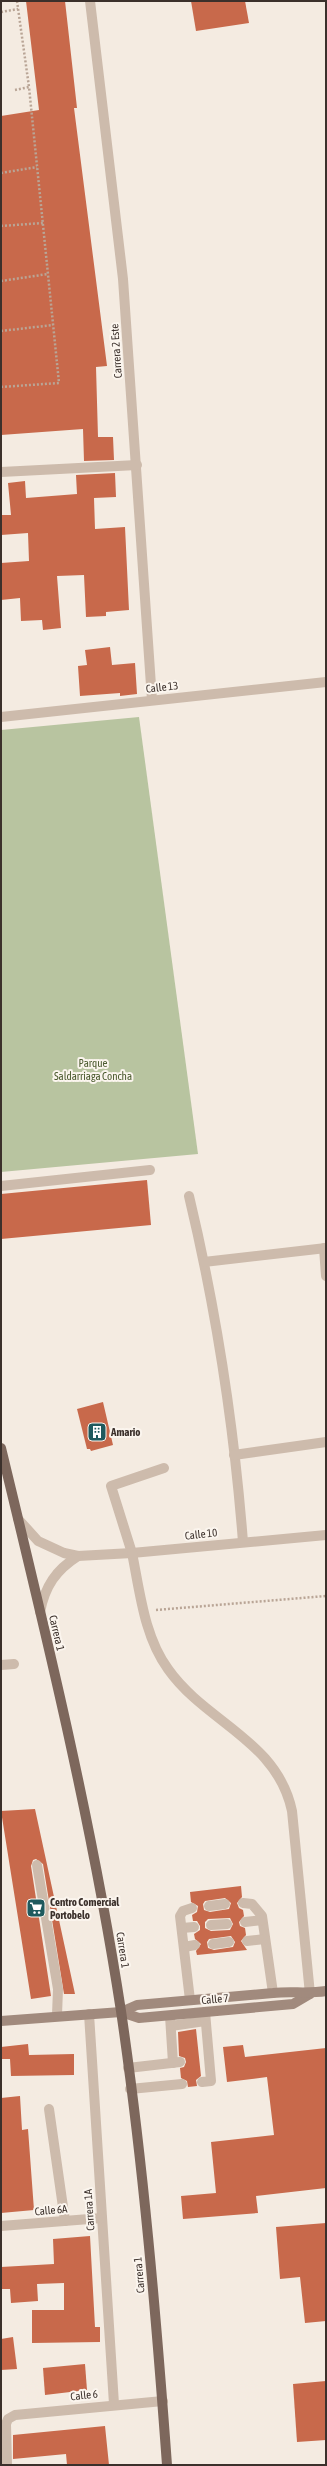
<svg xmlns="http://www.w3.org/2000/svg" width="327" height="2466" font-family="'Asap Condensed',sans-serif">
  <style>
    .green { fill: #b8c4a0 }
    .building { fill: #c8694b; fill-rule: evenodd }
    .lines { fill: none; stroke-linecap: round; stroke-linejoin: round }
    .path { stroke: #b9a596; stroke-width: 2.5; stroke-dasharray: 2 2; stroke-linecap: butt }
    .lane { stroke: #cdbbac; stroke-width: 10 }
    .street { stroke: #cdbbac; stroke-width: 10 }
    .secondary { stroke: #a18a7d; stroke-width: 10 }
    .primary { stroke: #7d675c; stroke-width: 10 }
    .labels { text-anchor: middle; stroke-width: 4; stroke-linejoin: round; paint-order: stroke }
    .street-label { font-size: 11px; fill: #3b302b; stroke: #fbf5ee }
    .park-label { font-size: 11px; fill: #4a5a2e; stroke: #fbf5ee }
    .poi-label { font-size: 11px; font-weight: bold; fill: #3b302b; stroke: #fbf5ee; text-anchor: start }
  </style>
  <rect width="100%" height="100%" fill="#f4ebe1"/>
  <!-- green -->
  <polygon class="green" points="139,717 198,1154 1,1172 1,730"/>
  <!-- building -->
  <g class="building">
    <polygon points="26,1 65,1 77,108 74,108 107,366 96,367 98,437 113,437 114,460 84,461 83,429 1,435 1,116 39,110"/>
    <polygon points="191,1 245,1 249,23 196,31"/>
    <polygon points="115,473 116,497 94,498 95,529 125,527 129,610 106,612 106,616 86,617 84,575 57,576 61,628 43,630 42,620 21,621 20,598 1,600 1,563 29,561 28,533 1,535 1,515 11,515 8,483 25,481 26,498 77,494 76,475"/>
    <polygon points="110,647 112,665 135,663 137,694 120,696 120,693 80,696 78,666 87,665 85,650"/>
    <polygon points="147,1180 151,1225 1,1239 1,1194"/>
    <polygon points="103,1402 113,1445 91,1451 90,1449 87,1449 77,1409"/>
    <polygon points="35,1809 75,1994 64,1994 43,1864 36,1859 33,1860 31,1866 51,1996 31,1999 1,1811"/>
    <path d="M241,1886L242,1897L237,1903L239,1908L243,1910L244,1916L239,1922L240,1926L245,1928L246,1935L241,1941L247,1950L197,1955L196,1951L201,1944L195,1939L194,1934L200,1930V1926L197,1921H193L192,1915L197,1912L198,1906L191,1902L190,1892ZM225,1898L231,1903L229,1909L210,1912L204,1910L203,1904L205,1901ZM230,1918L233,1924L230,1930L211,1931L205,1928V1922L208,1919ZM231,1936L235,1942L233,1947L214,1950L208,1948L207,1942L209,1939Z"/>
    <polygon points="196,2029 201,2076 196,2080 197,2086 188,2087 187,2081 181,2078 180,2068 184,2067 186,2062 185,2058 179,2056 178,2032"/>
    <polygon points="28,2044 29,2055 74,2054 74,2075 11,2076 10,2059 1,2059 1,2047"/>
    <polygon points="243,2045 245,2057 326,2048 326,2188 256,2196 258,2213 183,2219 181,2196 216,2193 211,2142 274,2135 267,2077 227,2082 223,2047"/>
    <polygon points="20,2096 22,2130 28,2129 34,2210 1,2213 1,2098"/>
    <polygon points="326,2223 326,2321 305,2323 300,2277 280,2279 276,2227"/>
    <polygon points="90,2236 95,2327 100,2327 100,2342 32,2343 32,2310 64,2310 64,2283 37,2284 38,2301 11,2303 10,2289 1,2289 1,2267 54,2264 53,2239"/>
    <polygon points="13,2337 17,2369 1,2370 1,2339"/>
    <polygon points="85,2364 87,2390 45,2395 43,2368"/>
    <polygon points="326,2381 326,2440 297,2442 293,2384"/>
    <polygon points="105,2426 109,2465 67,2465 66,2454 13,2459 13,2435"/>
  </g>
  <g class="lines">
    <!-- path -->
    <g class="path">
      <polyline points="17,1 29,87"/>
      <polyline points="1,12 18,9"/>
      <polyline points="1,173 37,167"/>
      <polyline points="1,226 43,223"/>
      <polyline points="1,281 48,274"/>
      <polyline points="1,331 53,325"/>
      <polyline points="1,387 59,383 29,87 15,90"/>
      <polyline points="156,1610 326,1596"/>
    </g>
    <!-- lane -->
    <g class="lane">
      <polyline points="1,1186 150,1170"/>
      <polyline points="132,1553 111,1486 164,1468"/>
      <polyline points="37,1865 58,1989 57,2015"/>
      <polyline points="243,1903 252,1904 262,1916 273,1993"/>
      <polyline points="209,1906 225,1904"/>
      <polyline points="245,1922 262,1920"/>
      <polyline points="211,1925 227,1924"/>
      <polyline points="182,1928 194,1927"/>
      <polyline points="247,1941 265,1939"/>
      <polyline points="213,1944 229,1942"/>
      <polyline points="184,1947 195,1945"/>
      <polyline points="190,2000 180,1916 183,1911 192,1908"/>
      <polyline points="170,2016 173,2063"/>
      <polyline points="171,2026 205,2021"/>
      <polyline points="128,2068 180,2062"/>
      <polyline points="202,2082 211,2081 205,2012"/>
      <polyline points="130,2089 182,2084"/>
      <polyline points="49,2109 65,2221"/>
    </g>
    <!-- street -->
    <g class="street">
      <polyline points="90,1 123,279 152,700"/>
      <polyline points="1,472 137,465"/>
      <polyline points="1,717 326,682"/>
      <path d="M189,1196C216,1309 234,1426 243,1542"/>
      <polyline points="324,1248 326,1276"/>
      <polyline points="204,1262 326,1248"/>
      <polyline points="234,1455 326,1442"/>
      <polyline points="18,1519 38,1541 64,1553 78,1556 132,1553 326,1535"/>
      <path d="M132,1553C140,1592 144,1636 168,1669C206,1723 277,1740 292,1811L310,1994"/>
      <path d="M40,1612C45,1586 56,1570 78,1556"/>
      <polyline points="1,1665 14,1664"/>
      <polyline points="89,2014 114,2404"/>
      <polyline points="1,2226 102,2218"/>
      <polyline points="7,2465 6,2424 8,2419 15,2415 163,2401"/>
    </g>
    <!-- secondary -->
    <g class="secondary">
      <polyline points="121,2012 139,2018 293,2004 310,1994"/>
      <path d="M1,2021L121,2012L137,2005L273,1993C291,1991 308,1994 326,1991"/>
    </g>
    <!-- primary -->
    <path class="primary" d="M1,1448C46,1634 92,1822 121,2011C143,2161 156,2314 167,2465"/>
  </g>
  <!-- icons -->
  <defs>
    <symbol id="building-square" viewBox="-11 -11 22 22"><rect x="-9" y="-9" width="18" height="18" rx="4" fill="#1f5a5e" stroke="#fbf5ee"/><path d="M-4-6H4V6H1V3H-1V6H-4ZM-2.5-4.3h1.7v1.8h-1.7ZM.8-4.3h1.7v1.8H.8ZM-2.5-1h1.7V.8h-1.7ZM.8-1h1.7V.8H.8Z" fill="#fff"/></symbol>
    <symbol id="supermarket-square" viewBox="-11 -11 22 22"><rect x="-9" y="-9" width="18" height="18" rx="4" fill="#1f5a5e" stroke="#fbf5ee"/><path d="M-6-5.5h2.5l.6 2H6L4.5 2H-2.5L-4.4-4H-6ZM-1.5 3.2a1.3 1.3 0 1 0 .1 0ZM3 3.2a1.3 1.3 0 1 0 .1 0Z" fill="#fff"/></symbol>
  </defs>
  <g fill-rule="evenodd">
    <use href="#building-square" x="86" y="1421" width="22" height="22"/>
    <use href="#supermarket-square" x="25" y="1897" width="22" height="22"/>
  </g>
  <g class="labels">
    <!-- street labels -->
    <g class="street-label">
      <text transform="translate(116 351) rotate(-94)" y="4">Carrera 2 Este</text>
      <text transform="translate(162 687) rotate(-6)" y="4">Calle 13</text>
      <text transform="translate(201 1534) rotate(-6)" y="4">Calle 10</text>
      <text transform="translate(57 1633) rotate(77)" y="4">Carrera 1</text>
      <text transform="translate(123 1950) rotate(81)" y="4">Carrera 1</text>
      <text transform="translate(215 1999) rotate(-5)" y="4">Calle 7</text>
      <text transform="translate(51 2210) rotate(-5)" y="4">Calle 6A</text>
      <text transform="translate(89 2210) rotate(-94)" y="4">Carrera 1A</text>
      <text transform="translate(139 2275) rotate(-95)" y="4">Carrera 1</text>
      <text transform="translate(84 2395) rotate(-6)" y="4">Calle 6</text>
    </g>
    <!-- park labels -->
    <g class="park-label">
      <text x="93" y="1067">Parque<tspan x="93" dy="13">Saldarriaga Concha</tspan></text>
    </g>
    <!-- poi labels -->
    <g class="poi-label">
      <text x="111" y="1436">Amario</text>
      <text x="50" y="1906">Centro Comercial<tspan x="50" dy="13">Portobelo</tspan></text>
    </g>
  </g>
  <!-- border -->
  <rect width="327" height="2466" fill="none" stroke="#3b302b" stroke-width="4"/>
</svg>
